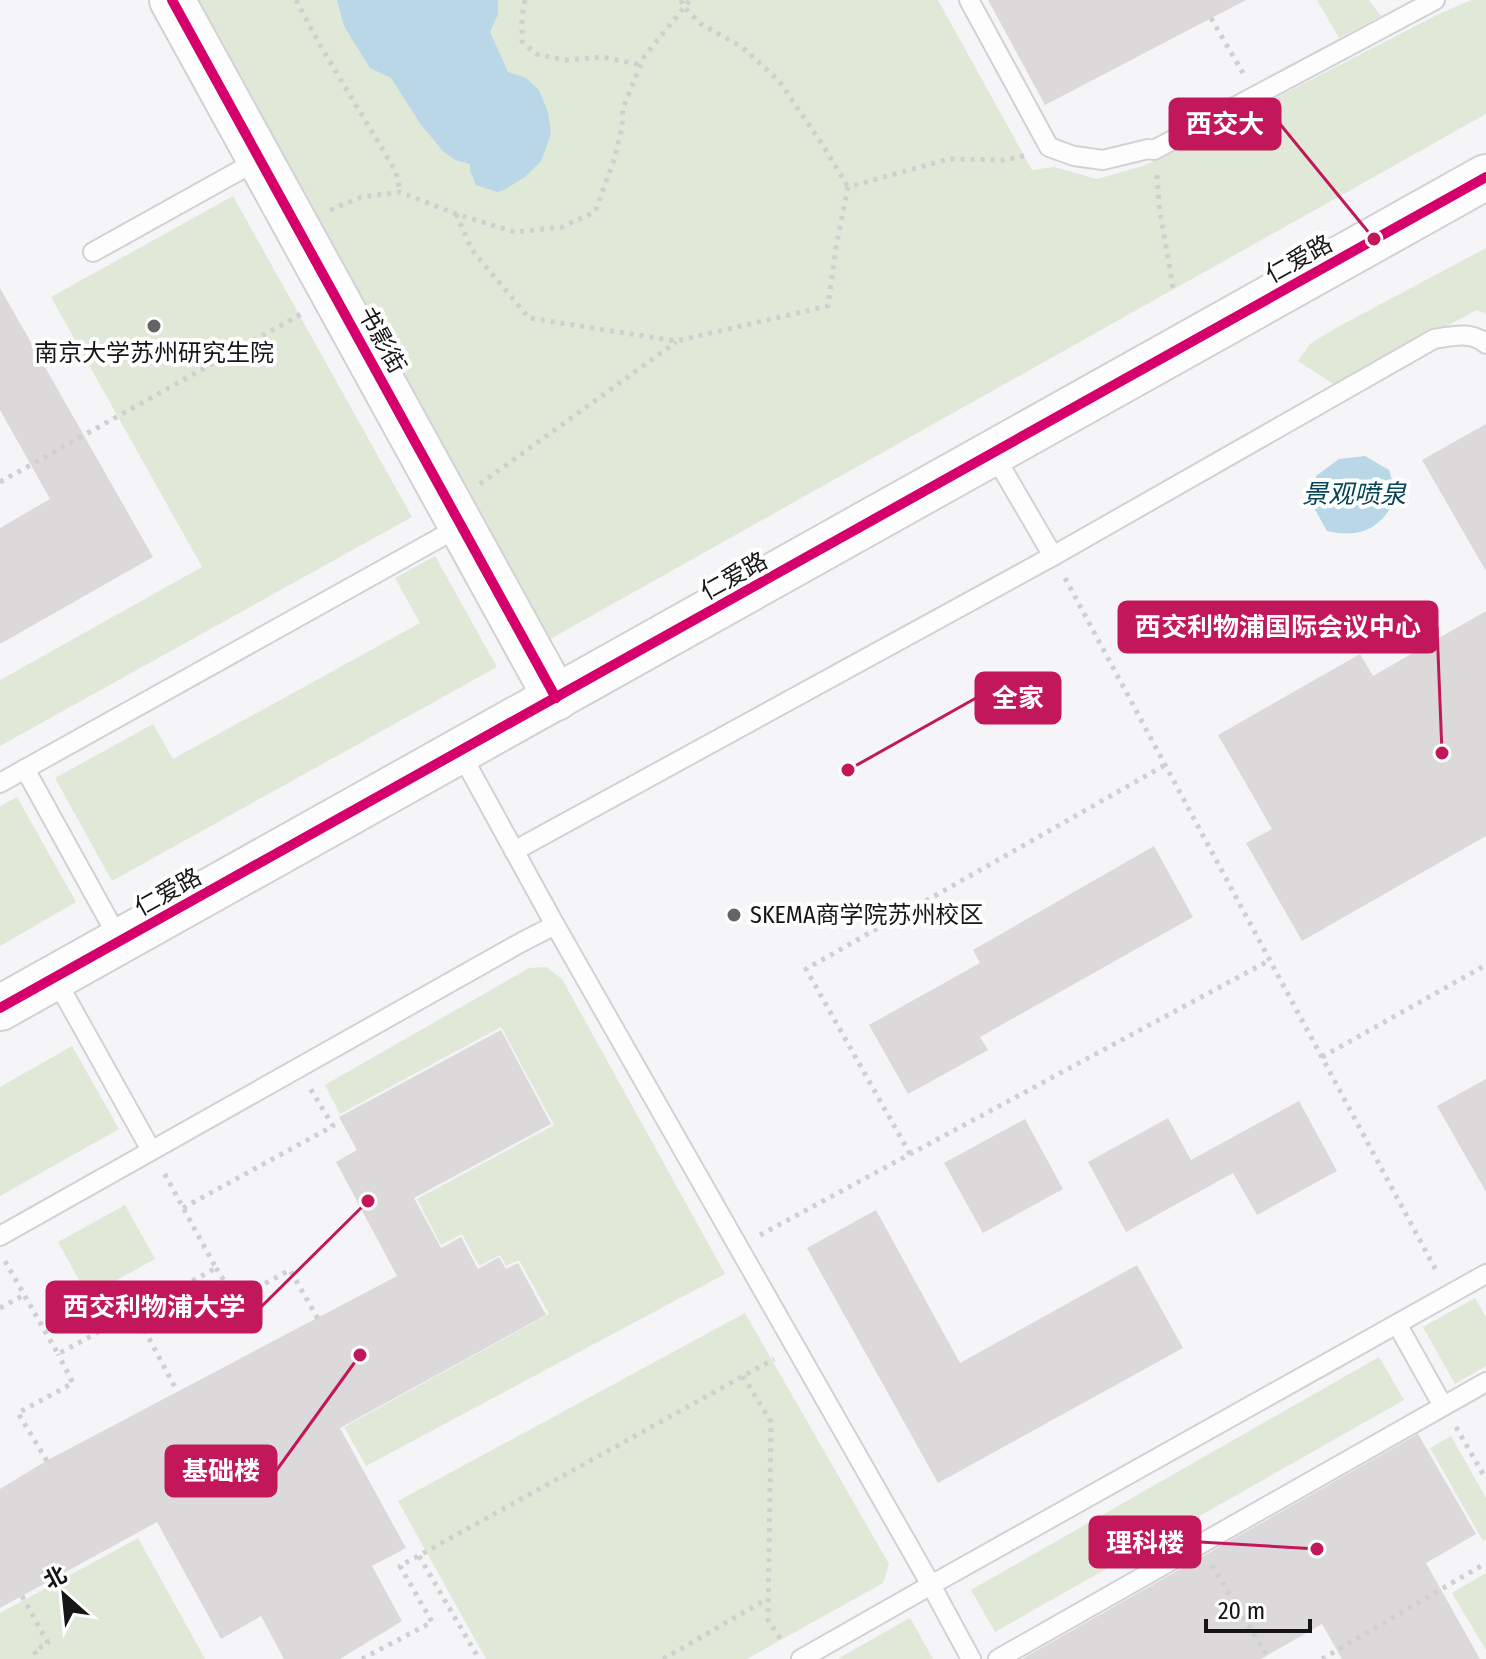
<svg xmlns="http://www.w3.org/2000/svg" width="1486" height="1659" font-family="'Fira Sans Condensed','Noto Sans SC',sans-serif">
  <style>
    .green { fill: #e0e9d7 }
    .water { fill: #b9d7e6 }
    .building { fill: #dbd9da }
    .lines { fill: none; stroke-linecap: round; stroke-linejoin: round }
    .service-casing { stroke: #d2d2d4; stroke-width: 22 }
    .tertiary-casing { stroke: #d2d2d4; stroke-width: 48 }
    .secondary-casing { stroke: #d2d2d4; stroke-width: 48 }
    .path { stroke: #d0d0d1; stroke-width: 5; stroke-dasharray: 4 6; stroke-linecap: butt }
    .service { stroke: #fefdfe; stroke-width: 18 }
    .tertiary { stroke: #fefdfe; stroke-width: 44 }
    .secondary { stroke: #fefdfe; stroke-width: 44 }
    .cycleway-casing { stroke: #fff; stroke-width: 15 }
    .cycleway { stroke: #d6006c; stroke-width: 10 }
    .poi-dot { fill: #646365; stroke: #fff; stroke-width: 3 }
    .labels { text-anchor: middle; stroke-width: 8; stroke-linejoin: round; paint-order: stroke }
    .street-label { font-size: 24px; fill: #161517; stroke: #fff }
    .poi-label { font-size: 24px; fill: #161517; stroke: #fff }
    .water-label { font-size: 26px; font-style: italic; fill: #074559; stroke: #fff }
    .leader { fill: none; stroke: #c2185b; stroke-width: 3 }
    .callout-dot { fill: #c2185b; stroke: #fff; stroke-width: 3 }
    .callout { fill: #c2185b; stroke: #c2185b; stroke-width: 3 }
    .callout-label { font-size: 26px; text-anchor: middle; font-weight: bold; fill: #fff }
  </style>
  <rect width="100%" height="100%" fill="#f5f4f7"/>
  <!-- green -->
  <g class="green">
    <polygon points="193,0 938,0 1032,170 1054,167 1097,179 1143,166 1435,16 1471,0 1486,0 1486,114 543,643"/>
    <polygon points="1317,0 1369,0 1381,16 1339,38"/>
    <polygon points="233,196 412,517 0,746 0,680 202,567 51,297"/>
    <polygon points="1486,248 1486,314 1477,310 1335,385 1298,361 1310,344 1334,329"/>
    <polygon points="435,556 497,667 112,881 55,778 153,724 173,759 420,623 395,578"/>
    <polygon points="17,797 76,902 0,946 0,806"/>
    <polygon points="546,967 562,979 725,1274 366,1466 344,1427 549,1314 519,1260 506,1266 500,1255 479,1266 462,1234 441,1245 417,1199 554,1125 501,1027 340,1114 325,1085 529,968"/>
    <polygon points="72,1046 119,1129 0,1196 0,1087"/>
    <polygon points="125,1205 155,1259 88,1296 58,1242"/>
    <polygon points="1475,1298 1486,1317 1486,1366 1455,1384 1423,1327"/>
    <polygon points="745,1313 889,1564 883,1583 747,1659 486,1659 398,1501"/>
    <polygon points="1379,1357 1404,1400 995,1632 971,1590"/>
    <polygon points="1451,1436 1486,1498 1486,1539 1483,1541 1430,1448"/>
    <polygon points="138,1538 205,1659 0,1659 0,1613"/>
    <polygon points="1486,1573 1486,1650 1452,1593"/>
    <polygon points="910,1618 933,1659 839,1659 839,1658"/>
  </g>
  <!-- water -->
  <g class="water">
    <polygon points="337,0 498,0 498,14 490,32 508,72 526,78 539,90 548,112 551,134 541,161 525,177 504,190 497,192 476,185 470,171 470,164 455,160 444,152 421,125 391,78 370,68 344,26"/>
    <path d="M1365,456L1389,470L1397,497C1381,528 1362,539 1327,531L1313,506L1316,476L1339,459Z"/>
  </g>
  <!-- building -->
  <g class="building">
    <polygon points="988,0 1246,0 1045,105"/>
    <polygon points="0,288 153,557 0,644 0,528 50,499 0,410"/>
    <polygon points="1486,424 1486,571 1422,460"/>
    <polygon points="1486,611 1486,836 1302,941 1246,843 1272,829 1218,735 1360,654 1373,676"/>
    <polygon points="1154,846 1193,917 980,1037 988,1050 908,1094 869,1025 980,963 973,950"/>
    <polygon points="501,1030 551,1124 414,1198 441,1248 461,1237 478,1269 499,1257 506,1269 518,1263 546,1315 340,1428 406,1548 372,1566 402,1621 340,1659 284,1659 261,1616 221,1639 157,1522 0,1608 0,1489 46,1461 397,1276 336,1162 357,1150 339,1117"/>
    <polygon points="1486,1079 1486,1192 1437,1106"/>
    <polygon points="1299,1101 1337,1171 1257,1215 1233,1173 1126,1232 1088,1162 1168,1118 1191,1160"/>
    <polygon points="1025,1119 1063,1189 983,1233 944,1163"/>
    <polygon points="876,1210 960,1363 1137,1265 1183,1348 938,1483 807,1248"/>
    <polygon points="1418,1434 1476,1534 1426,1563 1480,1659 1342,1659 1322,1624 1261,1659 1022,1659"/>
  </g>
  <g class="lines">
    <defs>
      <g id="service">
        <polyline points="969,0 1049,147 1074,156 1103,160 1148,149 1154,150 1435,0"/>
        <polyline points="93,252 260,159"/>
        <polyline points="993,453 1053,556"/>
        <polyline points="460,752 555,925"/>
        <polyline points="25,769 120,941"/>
        <polyline points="0,783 461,526"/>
        <path d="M514,851L1053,556L1434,339C1452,336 1472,331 1486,344"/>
        <polyline points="55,978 151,1150"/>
        <polyline points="0,1236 520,943 555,925 931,1585 801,1659"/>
        <polyline points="1397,1324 1443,1406"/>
        <polyline points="971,1659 931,1585 1486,1274"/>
        <polyline points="998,1659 1486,1382"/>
      </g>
      <polyline id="tertiary" points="172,0 556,698"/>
      <polyline id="secondary" points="0,1008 1486,177"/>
    </defs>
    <!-- service casing -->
    <use href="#service" class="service-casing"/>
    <!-- tertiary casing -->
    <use href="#tertiary" class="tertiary-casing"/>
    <!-- secondary casing -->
    <use href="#secondary" class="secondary-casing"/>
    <!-- path -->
    <g class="path">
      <polyline points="296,0 320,45 396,172 400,192"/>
      <polyline points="525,0 522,16 522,41 536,54 564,60 603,57 641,65"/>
      <polyline points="681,0 684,7 701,24 742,47 779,81 824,147 848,187"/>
      <polyline points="1211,18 1243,73"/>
      <polyline points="1157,175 1159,205 1173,288"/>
      <polyline points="330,210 361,197 400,192 456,214 515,232 562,227 595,212 614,160 622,128 623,108 644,57 690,0"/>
      <polyline points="456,214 472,250 529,318 676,341 828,306 836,247 848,187 949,159 1004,160 1024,156"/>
      <polyline points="0,482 303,313"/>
      <polyline points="480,484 676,342"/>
      <polyline points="1065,578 1438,1274"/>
      <polyline points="1322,1057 1486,965"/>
      <polyline points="910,1154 806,969 1165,765"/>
      <polyline points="183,1208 333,1126 310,1088"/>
      <polyline points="760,1235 1270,960"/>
      <polyline points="5,1261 58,1354 216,1268 163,1171"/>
      <polyline points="216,1268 236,1299 290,1270 318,1319"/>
      <polyline points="0,1308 24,1295"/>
      <polyline points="135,1312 177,1391"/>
      <polyline points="743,1376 771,1422 768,1620 783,1643"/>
      <polyline points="1456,1427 1486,1479"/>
      <polyline points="47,1461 18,1413 73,1383 58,1354"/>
      <polyline points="419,1556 479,1659"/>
      <polyline points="1212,1565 1269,1659"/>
      <polyline points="22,1596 48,1643 34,1651 39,1659"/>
      <polyline points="362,1659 432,1622 400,1566 774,1359"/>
      <polyline points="663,1659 767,1599"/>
      <polyline points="1322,1659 1486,1563"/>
    </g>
    <!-- service -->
    <use href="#service" class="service"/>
    <!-- tertiary -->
    <use href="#tertiary" class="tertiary"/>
    <!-- secondary -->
    <use href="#secondary" class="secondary"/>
    <defs>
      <g id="cycleway">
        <polyline points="172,0 556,698"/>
        <polyline points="0,1008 1486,177"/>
      </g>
    </defs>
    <!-- cycleway casing -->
    <use href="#cycleway" class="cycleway-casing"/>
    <!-- cycleway -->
    <use href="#cycleway" class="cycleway"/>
  </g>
  <!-- markers -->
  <g class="poi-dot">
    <circle cx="154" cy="326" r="8"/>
    <circle cx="734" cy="915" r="8"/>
  </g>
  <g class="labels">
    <!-- street labels -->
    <g class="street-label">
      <text transform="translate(1299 259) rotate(-29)" y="8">仁爱路</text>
      <text transform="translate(382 340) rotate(61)" y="8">书影街</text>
      <text transform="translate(734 576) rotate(-29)" y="8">仁爱路</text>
      <text transform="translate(168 892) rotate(-29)" y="8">仁爱路</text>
    </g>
    <!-- poi labels -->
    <g class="poi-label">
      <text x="154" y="361">南京大学苏州研究生院</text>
      <text x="750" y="923" text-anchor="start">SKEMA商学院苏州校区</text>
    </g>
    <!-- water labels -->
    <g class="water-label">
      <text x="1354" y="503">景观喷泉</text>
    </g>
  </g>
  <!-- callouts -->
  <path class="leader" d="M1374 239L1280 124M1442 753L1437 627M848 770L976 698M368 1201L261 1307M360 1355L276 1471M1317 1549L1200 1542"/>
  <g class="callout-dot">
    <circle cx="1374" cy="239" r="8"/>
    <circle cx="1442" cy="753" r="8"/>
    <circle cx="848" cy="770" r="8"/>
    <circle cx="368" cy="1201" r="8"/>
    <circle cx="360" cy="1355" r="8"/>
    <circle cx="1317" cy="1549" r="8"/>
  </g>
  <g class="callout">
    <rect x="1170" y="99" width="110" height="50" rx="8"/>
    <rect x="1119" y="602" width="318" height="50" rx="8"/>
    <rect x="976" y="673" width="84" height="50" rx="8"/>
    <rect x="47" y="1282" width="214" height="50" rx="8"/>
    <rect x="166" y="1446" width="110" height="50" rx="8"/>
    <rect x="1090" y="1517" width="110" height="50" rx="8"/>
  </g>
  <g class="callout-label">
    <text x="1225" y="133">西交大</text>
    <text x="1278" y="636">西交利物浦国际会议中心</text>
    <text x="1018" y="707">全家</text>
    <text x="154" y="1316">西交利物浦大学</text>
    <text x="221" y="1480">基础楼</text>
    <text x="1145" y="1552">理科楼</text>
  </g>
  <!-- north arrow -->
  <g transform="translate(64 1595) rotate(333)" stroke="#ffffff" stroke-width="6" paint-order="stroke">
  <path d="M0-6L14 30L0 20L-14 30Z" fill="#161517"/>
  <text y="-12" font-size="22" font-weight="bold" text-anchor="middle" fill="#161517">北</text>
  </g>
  <!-- scale -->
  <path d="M1206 1619v12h104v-12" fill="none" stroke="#161517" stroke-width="4"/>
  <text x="1218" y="1619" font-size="24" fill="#161517" stroke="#ffffff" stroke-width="6" paint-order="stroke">20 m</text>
</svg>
